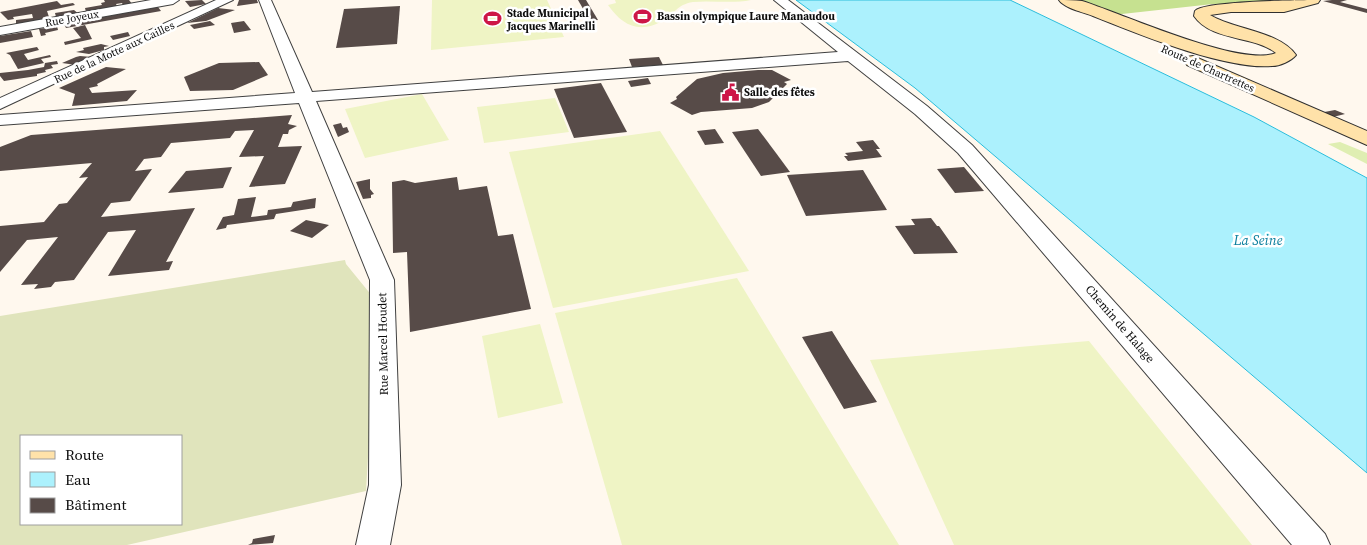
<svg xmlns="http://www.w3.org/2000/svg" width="1367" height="545" font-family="'Source Serif 4',serif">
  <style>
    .green { fill: #dfeeb2 }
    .forest { fill: #c6e190 }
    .cemetery { fill: #e0e4bc; fill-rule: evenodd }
    .pitch { fill: #eff4c5 }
    .water { fill: #acf1fd; stroke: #2abddc }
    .building { fill: #574b48 }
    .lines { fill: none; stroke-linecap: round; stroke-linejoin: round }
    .street-casing { stroke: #404040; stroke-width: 2 }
    .secondary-casing { stroke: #2f2f2f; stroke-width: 2 }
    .street { fill: #fff; fill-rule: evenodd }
    .secondary { fill: #ffe2a9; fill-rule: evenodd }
    .labels { text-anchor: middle; stroke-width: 5; stroke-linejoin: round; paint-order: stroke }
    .far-poi-label { font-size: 11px; font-weight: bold; fill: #0d0d0d; stroke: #fff; text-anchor: start }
    .far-street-label { font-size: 11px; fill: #0d0d0d; stroke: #fff }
    .street-label { font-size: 12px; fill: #0d0d0d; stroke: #fff }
    .water-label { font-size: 14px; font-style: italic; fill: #097e9d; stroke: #fff }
  </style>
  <rect width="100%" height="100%" fill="#fff8ee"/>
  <!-- green -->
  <polygon class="green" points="1340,142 1367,153 1367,164 1328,144"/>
  <!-- forest -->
  <polygon class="forest" points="1072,0 1312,0 1288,3 1213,4 1113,15"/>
  <!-- cemetery -->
  <path class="cemetery" d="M345,260L346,264L377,302L366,491L127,545H0V316ZM21,436H181V524H21Z"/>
  <!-- pitch -->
  <g class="pitch">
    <polygon points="432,0 547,0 564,37 431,50"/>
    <path d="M615,0H751C732,4 712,0 693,2C676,5 676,13 664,20C639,35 622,25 608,5L616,3Z"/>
    <polygon points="422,94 449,140 365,158 345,109"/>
    <polygon points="555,98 569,132 484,143 477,107"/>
    <polygon points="660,131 749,271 553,308 509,152"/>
    <polygon points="737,278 899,545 622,545 555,313"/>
    <polygon points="540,324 563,403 498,418 482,336"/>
    <polygon points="1089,341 1252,545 954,545 870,360"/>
  </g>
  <!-- water -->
  <polygon class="water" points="796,0 1010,0 1254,117 1367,178 1367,473 915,88"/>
  <!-- building -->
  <g class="building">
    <polygon points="104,0 129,0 133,5 124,7 122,3 116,4 118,8 86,12 85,8 102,5 101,3 105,2"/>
    <polygon points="202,0 206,4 190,7 185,1"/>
    <polygon points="239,0 257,0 258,3 237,6"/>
    <polygon points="578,0 586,0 598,20 590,21"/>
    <polygon points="1332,0 1347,0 1340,2 1367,9 1367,13 1323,1"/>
    <polygon points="57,1 61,5 73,3 75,5 47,11 50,20 16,25 16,20 33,18 32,14 13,17 14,19 8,20 0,12"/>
    <polygon points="400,6 397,44 336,48 344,9"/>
    <polygon points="158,7 161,11 66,28 64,24"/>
    <polygon points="218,8 235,10 206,21 187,23"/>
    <polygon points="74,10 80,15 56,17 55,13"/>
    <polygon points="210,21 215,25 194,29 190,25"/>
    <polygon points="244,21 251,30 234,33 231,23"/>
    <polygon points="85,25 92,39 65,45 64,42 81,38 73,28"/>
    <polygon points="57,26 58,30 45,33 46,35 41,36 39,29"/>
    <polygon points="31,31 33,37 0,43 0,36"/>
    <polygon points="128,32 130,36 113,40 110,36"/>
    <polygon points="101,44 109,46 104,47 104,50 89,54 76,52 84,50 83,48"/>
    <polygon points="37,47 39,50 24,54 28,60 50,55 51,57 41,59 44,63 18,69 10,55 6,53"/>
    <polygon points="76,57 80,56 92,57 76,65 62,63"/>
    <polygon points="659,57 663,65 632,67 629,59"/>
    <polygon points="57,61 58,64 51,65 53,68 45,70 46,72 37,74 37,76 4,81 0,76 0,73 28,70 44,67 45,63"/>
    <polygon points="259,62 268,75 233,90 190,91 184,77 219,63"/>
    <polygon points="106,67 126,69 97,84 98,86 89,88 92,93 137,90 127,101 72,106 75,94 59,88"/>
    <polygon points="758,70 772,70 791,80 784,82 787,84 769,102 752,108 701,112 692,115 670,103 677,99 676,97 697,79 723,73"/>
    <polygon points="648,78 651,84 631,87 628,81"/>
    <polygon points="601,83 627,132 574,138 554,89"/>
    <polygon points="1335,110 1345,114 1329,118 1319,113"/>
    <polygon points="292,115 288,124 297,126 289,130 288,134 283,134 278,147 302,146 285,184 249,187 264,156 239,157 254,130 235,131 230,138 171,143 161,157 144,159 135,171 152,169 130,201 111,203 101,217 195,208 166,262 173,261 169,270 108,276 136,230 108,232 74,280 55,282 51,287 34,289 38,284 21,285 58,237 27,240 0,272 0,226 44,222 59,204 67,203 88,177 79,178 92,163 0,171 0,147 31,135"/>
    <polygon points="341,123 343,128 347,127 349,132 338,137 333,125"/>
    <polygon points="715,129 724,143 705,145 697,131"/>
    <polygon points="758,129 776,153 790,172 761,176 732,132"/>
    <polygon points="873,140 880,149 876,149 882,157 848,161 844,156 848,156 845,153 863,151 856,142"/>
    <polygon points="232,167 223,188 168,193 186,171"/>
    <polygon points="964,167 984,191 955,193 937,169"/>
    <polygon points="863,170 887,210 806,216 787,175"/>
    <polygon points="457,177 459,190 487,186 498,236 513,234 531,309 410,332 407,252 393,253 392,182 404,180 415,183"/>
    <polygon points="370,179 370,189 374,194 371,195 371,198 363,199 356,182"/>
    <polygon points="256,197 251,217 267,215 268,210 291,207 293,202 316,198 315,208 276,214 274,219 227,225 226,228 216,230 223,217 234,215 238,199"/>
    <polygon points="931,218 937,226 939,226 958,253 914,254 895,226 915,225 911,219"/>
    <polygon points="306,220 329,225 312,238 290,231"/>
    <polygon points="832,331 850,360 877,402 844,409 802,337"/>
    <polygon points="275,535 273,543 248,545 252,543 253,539"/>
  </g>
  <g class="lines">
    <defs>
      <g id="street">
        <polygon points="151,0 179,0 173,4 0,35 0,27"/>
        <polygon points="216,0 233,0 0,109 0,98"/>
        <polygon points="259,0 271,0 312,92 838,52 774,0 788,0 927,106 972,145 1325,534 1330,545 1292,545 958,153 915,114 848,61 316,101 394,280 401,485 390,545 356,545 369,485 370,280 299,103 0,125 0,115 295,93"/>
      </g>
      <g id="secondary">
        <path d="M1059,0C1066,0 1075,0 1082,1C1121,13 1241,68 1276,53C1254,35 1212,42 1194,16L1195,11C1202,1 1303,0 1320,0L1318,3L1284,12H1231L1210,15C1235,30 1279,31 1296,55C1291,61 1280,66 1272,66C1225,70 1138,34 1093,16C1083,12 1064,8 1059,0Z"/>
        <polygon points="1193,56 1367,131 1367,145 1187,65 1184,61 1187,57"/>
      </g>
    </defs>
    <!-- street casing -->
    <use href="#street" class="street-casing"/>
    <!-- secondary casing -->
    <use href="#secondary" class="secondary-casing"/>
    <!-- street -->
    <use href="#street" class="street"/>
    <!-- secondary -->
    <use href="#secondary" class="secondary"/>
  </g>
  <!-- icons -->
  <defs>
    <symbol id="stadium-bare" viewBox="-9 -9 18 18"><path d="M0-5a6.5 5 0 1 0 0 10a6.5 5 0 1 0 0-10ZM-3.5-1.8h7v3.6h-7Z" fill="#cd1647" stroke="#fff" stroke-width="2.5" paint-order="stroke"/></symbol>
    <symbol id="civic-bare" viewBox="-9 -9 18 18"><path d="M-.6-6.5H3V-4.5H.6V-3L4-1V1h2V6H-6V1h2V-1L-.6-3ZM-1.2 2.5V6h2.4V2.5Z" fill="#cd1647" stroke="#fff" stroke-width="2.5" paint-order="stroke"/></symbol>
  </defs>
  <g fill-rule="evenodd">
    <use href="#stadium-bare" x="630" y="4" width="25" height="25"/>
    <use href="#stadium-bare" x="480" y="6" width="25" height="25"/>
    <use href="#civic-bare" x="718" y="80" width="25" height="25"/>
  </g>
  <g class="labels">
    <!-- far-poi labels -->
    <g class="far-poi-label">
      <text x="507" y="17">Stade Municipal<tspan x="507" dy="13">Jacques Marinelli</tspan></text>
      <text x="657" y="20">Bassin olympique Laure Manaudou</text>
      <text x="744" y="96">Salle des fêtes</text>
    </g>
    <!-- far-street labels -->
    <g class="far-street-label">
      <text transform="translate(72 18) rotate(-10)" y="4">Rue Joyeux</text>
      <text transform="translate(114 52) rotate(-25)" y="4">Rue de la Motte aux Cailles</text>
      <text transform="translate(1208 68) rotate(24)" y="4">Route de Chartrettes</text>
    </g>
    <!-- street labels -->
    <g class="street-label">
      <text transform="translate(1120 324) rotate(49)" y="4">Chemin de Halage</text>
      <text transform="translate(383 344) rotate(-91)" y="4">Rue Marcel Houdet</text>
    </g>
    <!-- water labels -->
    <g class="water-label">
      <text x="1258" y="245">La Seine</text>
    </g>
  </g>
  <!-- legend -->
  <rect x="20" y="435" width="162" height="90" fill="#ffffff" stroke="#9e9e9e"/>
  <rect x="30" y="451" width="25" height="8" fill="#ffe2a9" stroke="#9e9e9e"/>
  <text x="65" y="460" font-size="15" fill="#0d0d0d">Route</text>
  <rect x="30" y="472" width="25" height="15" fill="#acf1fd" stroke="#9e9e9e"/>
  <text x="65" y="485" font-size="15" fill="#0d0d0d">Eau</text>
  <rect x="30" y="498" width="25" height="15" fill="#574b48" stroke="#9e9e9e"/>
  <text x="65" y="510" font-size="15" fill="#0d0d0d">Bâtiment</text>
</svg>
